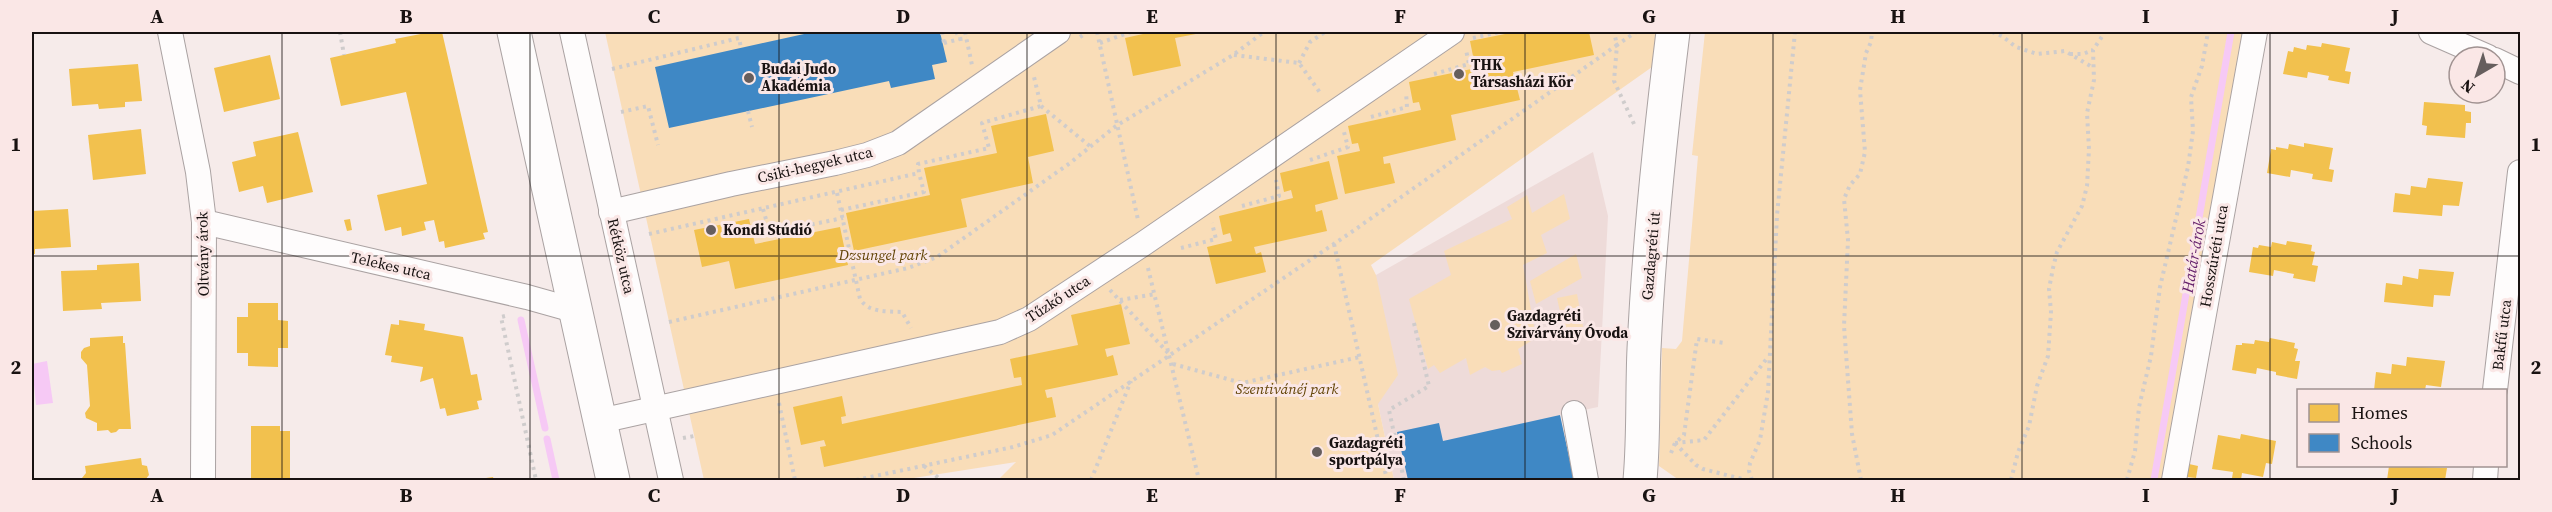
<svg xmlns="http://www.w3.org/2000/svg" width="2552" height="512" font-family="'Source Serif 4',serif">
  <style>
    .built { fill: #eedbd9 }
    .green { fill: #f9ddb8 }
    .water { fill: #f6c9f5 }
    .homes { fill: #f2c14e }
    .schools { fill: #3f88c5 }
    .lines { fill: none; stroke-linecap: round; stroke-linejoin: round }
    .stream { stroke: #f6c9f5; stroke-width: 7 }
    .street-casing { stroke: #aaa2a2; stroke-width: 26 }
    .secondary-casing { stroke: #aaa2a2; stroke-width: 35 }
    .path { stroke: #cfcccc; stroke-width: 4; stroke-dasharray: 3 4.5; stroke-linecap: butt }
    .street { stroke: #fefcfc; stroke-width: 24 }
    .secondary { stroke: #fefcfc; stroke-width: 33 }
    .grid { fill: none; stroke: #181211; stroke-width: 1.5; stroke-opacity: 0.55 }
    .poi-dot { fill: #665e5d; stroke: #fae7e6; stroke-width: 2 }
    .labels { text-anchor: middle; stroke-width: 6; stroke-linejoin: round; paint-order: stroke }
    .poi-label { font-size: 15px; font-weight: bold; fill: #181211; stroke: #fae7e6; text-anchor: start }
    .street-label { font-size: 15px; fill: #181211; stroke: #fae7e6 }
    .park-label { font-size: 15px; font-style: italic; fill: #634406; stroke: #fae7e6 }
    .water-label { font-size: 16px; font-style: italic; fill: #631e6a; stroke: #fae7e6 }
    .neatline { fill: none; stroke: #181211; stroke-width: 2 }
    .grid-label { font-size: 20px; text-anchor: middle; font-weight: bold; fill: #181211 }
  </style>
  <rect width="100%" height="100%" fill="#f6ebea"/>
  <!-- built -->
  <polygon class="built" points="1593,152 1608,216 1598,407 1560,415 1574,480 1394,480 1378,404 1376,275"/>
  <!-- green -->
  <g class="green">
    <polygon points="605,32 1665,32 1662,60 1371,265 1376,275 1398,375 1378,404 1394,480 998,480 1016,462 901,480 704,480"/>
    <polygon points="1705,32 2243,32 2162,480 1679,480 1659,466 1662,348 1676,349 1682,341 1698,156 1692,155"/>
    <polygon points="1564,194 1570,219 1541,235 1547,253 1523,265 1536,338 1518,349 1522,364 1502,373 1500,370 1492,371 1485,367 1470,375 1466,358 1440,373 1434,365 1428,369 1409,299 1451,275 1444,251 1512,219 1507,207 1527,195 1532,213"/>
    <polygon points="1576,254 1582,278 1536,304 1530,281"/>
    <polygon points="1577,294 1584,332 1565,335 1557,298"/>
  </g>
  <!-- water -->
  <polygon class="water" points="47,361 53,403 36,405 32,364"/>
  <!-- homes -->
  <g class="homes">
    <polygon points="431,32 442,32 488,232 483,233 485,239 445,248 444,241 439,242 434,220 424,222 426,230 402,236 401,227 385,231 377,195 427,184 406,92 341,106 330,58 396,43 395,39"/>
    <polygon points="1143,32 1201,32 1201,33 1175,38 1181,66 1133,76 1125,38 1143,34"/>
    <polygon points="1515,32 1589,32 1594,55 1513,72 1520,100 1451,115 1456,140 1383,157 1384,164 1390,163 1395,183 1345,194 1337,156 1360,151 1358,143 1352,144 1348,126 1421,110 1419,102 1413,103 1409,82 1481,67 1479,60 1474,61 1470,41"/>
    <polygon points="2322,43 2350,48 2345,71 2351,72 2349,84 2328,80 2329,76 2308,72 2307,78 2283,74 2288,51 2293,52 2294,47 2306,50 2307,45 2321,47"/>
    <polygon points="270,55 280,99 224,112 214,68"/>
    <polygon points="138,64 142,101 125,102 125,107 99,109 98,104 72,106 69,69"/>
    <polygon points="2424,102 2465,105 2465,111 2471,112 2471,123 2466,123 2465,138 2426,135 2427,126 2422,125"/>
    <polygon points="1046,114 1054,151 1028,157 1033,183 961,199 967,227 854,251 846,213 930,195 924,168 997,153 991,126"/>
    <polygon points="141,129 146,174 93,180 88,135"/>
    <polygon points="298,132 313,192 267,203 263,186 239,192 232,162 256,156 253,142"/>
    <polygon points="2304,143 2333,148 2329,169 2334,170 2332,182 2312,179 2313,174 2291,170 2290,177 2267,173 2271,149 2276,150 2276,147 2288,149 2289,144 2304,147"/>
    <polygon points="1329,161 1338,199 1315,205 1316,212 1322,210 1327,231 1254,247 1256,254 1261,252 1266,272 1216,284 1207,247 1232,241 1230,233 1223,235 1219,216 1293,198 1291,190 1284,192 1280,173"/>
    <polygon points="2428,178 2463,182 2459,206 2443,205 2442,216 2393,212 2395,193 2410,195 2411,186 2426,188"/>
    <polygon points="68,209 71,247 35,249 35,254 32,254 32,211"/>
    <polygon points="350,219 352,230 347,231 344,220"/>
    <polygon points="749,219 755,244 840,227 848,265 735,289 729,261 702,267 694,230"/>
    <polygon points="2287,241 2312,245 2311,251 2315,252 2312,265 2318,266 2315,282 2293,278 2294,274 2274,270 2273,276 2249,272 2253,247 2258,248 2259,245 2271,247 2272,242 2286,245"/>
    <polygon points="139,263 141,301 101,303 102,309 63,311 61,271 97,270 97,265"/>
    <polygon points="2419,269 2454,272 2450,296 2434,295 2433,307 2384,302 2386,283 2402,285 2403,276 2418,279"/>
    <polygon points="248,303 278,303 278,320 288,321 288,348 278,348 278,367 248,366 248,353 237,353 237,317 248,317"/>
    <polygon points="1121,304 1130,344 1105,349 1107,357 1113,355 1118,375 1045,390 1047,398 1052,397 1056,417 824,467 820,447 826,446 824,440 801,445 793,407 842,396 846,416 841,417 842,424 1022,385 1021,377 1014,378 1010,359 1078,345 1071,315"/>
    <polygon points="399,320 425,324 424,330 463,337 471,375 477,374 482,400 477,401 479,409 447,416 445,408 440,409 433,378 420,382 423,367 391,362 392,356 385,355 391,324 399,325"/>
    <polygon points="123,336 123,343 125,343 131,429 119,429 116,432 111,433 108,430 97,431 97,423 86,418 85,413 90,406 87,365 81,358 81,352 84,348 90,346 90,338"/>
    <polygon points="2270,338 2295,343 2294,348 2298,349 2295,361 2300,361 2297,379 2276,375 2276,372 2257,368 2256,374 2232,370 2236,345 2242,345 2242,343 2254,344 2255,340 2269,342"/>
    <polygon points="2407,357 2445,361 2441,387 2426,385 2425,390 2374,390 2376,372 2391,374 2392,364 2406,366"/>
    <polygon points="251,426 280,426 280,431 290,431 290,480 251,480"/>
    <polygon points="2241,434 2276,441 2272,464 2266,463 2263,477 2242,473 2241,480 2232,478 2233,472 2212,469 2218,435 2240,439"/>
    <polygon points="141,458 142,465 147,466 149,475 145,480 82,480 82,478 86,473 85,466"/>
    <polygon points="2189,464 2198,466 2196,478 2187,477"/>
    <polygon points="2389,466 2447,468 2445,480 2387,480"/>
    <polygon points="493,477 494,480 479,480 479,479"/>
  </g>
  <!-- schools -->
  <g class="schools">
    <polygon points="804,32 940,32 947,62 932,65 935,79 891,88 889,81 669,128 655,67 804,34"/>
    <polygon points="1560,415 1574,480 1408,480 1397,432 1439,423 1443,441"/>
  </g>
  <g class="lines">
    <!-- stream -->
    <g class="stream">
      <polyline points="521,320 545,428"/>
      <polyline points="547,439 556,480"/>
      <polyline points="2154,480 2231,32"/>
    </g>
    <defs>
      <g id="street">
        <polyline points="170,32 198,172 204,222 203,480"/>
        <polyline points="572,32 671,480"/>
        <polyline points="2431,32 2488,57"/>
        <polyline points="2495,60 2520,72"/>
        <polyline points="611,212 731,184 835,163 867,155 898,143 1058,32"/>
        <polyline points="204,222 527,297 577,311"/>
        <polyline points="2495,390 2520,172"/>
        <polyline points="1574,413 1586,480"/>
        <polyline points="600,421 1000,332 1029,319 1143,244 1452,32"/>
        <polyline points="2174,480 2255,32"/>
        <polyline points="2485,480 2486,466"/>
      </g>
      <g id="secondary">
        <polyline points="514,32 613,480"/>
        <path d="M1640,480C1644,436 1642,393 1644,349C1649,243 1660,137 1673,32"/>
      </g>
    </defs>
    <!-- street casing -->
    <use href="#street" class="street-casing"/>
    <!-- secondary casing -->
    <use href="#secondary" class="secondary-casing"/>
    <!-- path -->
    <g class="path">
      <polyline points="340,32 344,55"/>
      <polyline points="942,32 944,43 942,44"/>
      <polyline points="956,32 960,39 967,38"/>
      <polyline points="965,32 972,65"/>
      <polyline points="1097,32 1138,220"/>
      <polyline points="1992,32 2002,36 2016,47 2037,54 2065,51 2092,67"/>
      <polyline points="1080,37 1087,32"/>
      <polyline points="1473,38 1499,32"/>
      <polyline points="944,43 960,39"/>
      <polyline points="1100,43 1131,32"/>
      <polyline points="2070,54 2083,54 2093,50"/>
      <polyline points="1234,55 1299,63 1321,94"/>
      <polyline points="1299,63 1310,42 1325,32"/>
      <polyline points="612,69 739,38 741,48"/>
      <polyline points="1434,74 1469,64 1466,50"/>
      <polyline points="1041,106 1091,147"/>
      <polyline points="748,111 752,127"/>
      <polyline points="621,112 648,106 658,145"/>
      <polyline points="1371,117 1407,107 1406,92"/>
      <polyline points="1634,124 1614,81 1617,45 1636,32"/>
      <polyline points="1310,160 1348,147 1344,132"/>
      <path d="M837,193L860,299C869,313 886,311 902,312L911,328"/>
      <polyline points="1242,206 1279,196 1276,180"/>
      <polyline points="763,209 770,233 843,218"/>
      <polyline points="841,210 924,192 919,173"/>
      <polyline points="649,234 919,173 918,164 989,148 982,123 1041,106 1034,77"/>
      <polyline points="1334,244 1387,480"/>
      <polyline points="1181,248 1216,239 1212,223"/>
      <polyline points="1148,268 1199,480"/>
      <polyline points="1110,290 1170,355"/>
      <polyline points="1120,300 1155,294"/>
      <polyline points="505,316 501,317 536,480"/>
      <polyline points="669,322 908,268 937,257 1070,163 1116,126 1233,55 1264,32"/>
      <polyline points="1173,364 1242,383 1360,357"/>
      <polyline points="779,403 795,480"/>
      <polyline points="683,438 694,436"/>
      <polyline points="1675,443 1704,440 1768,357"/>
      <polyline points="1675,443 1696,465 1703,469 1746,480"/>
      <polyline points="1671,453 1675,443 1684,435 1697,339 1724,343"/>
      <polyline points="924,466 941,480"/>
      <polyline points="856,480 1013,447 1052,435 1353,231 1617,45 1614,32"/>
      <polyline points="1091,480 1131,381"/>
      <polyline points="1404,480 1389,410 1429,386 1414,323"/>
      <polyline points="1752,480 1749,471 1750,463 1760,440 1768,392 1777,215 1795,32"/>
      <polyline points="1861,480 1852,434 1844,326 1848,240 1844,199 1850,185 1860,174 1865,152 1860,90 1866,53 1871,42 1872,32"/>
      <polyline points="2011,480 2018,452 2029,426 2037,386 2048,356 2051,312 2049,289 2053,268 2057,252 2082,206 2087,186 2089,149 2087,113 2094,80 2093,50 2105,32"/>
      <polyline points="2127,480 2135,451 2139,407 2151,356 2160,287 2188,167 2193,131 2191,97 2202,66 2208,32"/>
    </g>
    <!-- street -->
    <use href="#street" class="street"/>
    <!-- secondary -->
    <use href="#secondary" class="secondary"/>
  </g>
  <!-- grid -->
  <path class="grid" d="M282,32V480M530,32V480M779,32V480M1027,32V480M1276,32V480M1525,32V480M1773,32V480M2022,32V480M2270,32V480M32,256H2520"/>
  <!-- markers -->
  <g class="poi-dot">
    <circle cx="1459" cy="74" r="6"/>
    <circle cx="749" cy="78" r="6"/>
    <circle cx="711" cy="230" r="6"/>
    <circle cx="1495" cy="325" r="6"/>
    <circle cx="1317" cy="452" r="6"/>
  </g>
  <g class="labels">
    <!-- poi labels -->
    <g class="poi-label">
      <text x="1471" y="70">THK<tspan x="1471" dy="17">Társasházi Kör</tspan></text>
      <text x="761" y="74">Budai Judo<tspan x="761" dy="17">Akadémia</tspan></text>
      <text x="723" y="235">Kondi Stúdió</text>
      <text x="1507" y="321">Gazdagréti<tspan x="1507" dy="17">Szivárvány Óvoda</tspan></text>
      <text x="1329" y="448">Gazdagréti<tspan x="1329" dy="17">sportpálya</tspan></text>
    </g>
    <!-- street labels -->
    <g class="street-label">
      <text transform="translate(815 165) rotate(-13)" y="5">Csiki-hegyek utca</text>
      <text transform="translate(203 254) rotate(-91)" y="5">Oltvány árok</text>
      <text transform="translate(621 256) rotate(77)" y="5">Rétköz utca</text>
      <text transform="translate(1651 256) rotate(-85)" y="5">Gazdagréti út</text>
      <text transform="translate(2214 256) rotate(-80)" y="5">Hosszúréti utca</text>
      <text transform="translate(391 266) rotate(13)" y="5">Telekes utca</text>
      <text transform="translate(1058 299) rotate(-33)" y="5">Tűzkő utca</text>
      <text transform="translate(2502 335) rotate(-83)" y="5">Bakfű utca</text>
    </g>
    <!-- park labels -->
    <g class="park-label">
      <text x="883" y="260">Dzsungel park</text>
      <text x="1287" y="394">Szentivánéj park</text>
    </g>
    <!-- water labels -->
    <g class="water-label">
      <text transform="translate(2193 256) rotate(-80)" y="6">Határ-árok</text>
    </g>
  </g>
  <!-- border -->
  <rect width="2552" height="512" fill="none" stroke="#fae7e6" stroke-width="66"/>
  <!-- legend -->
  <rect x="2297" y="389" width="210" height="78" fill="#fae7e6" stroke="#a09291" stroke-width="1.5"/>
  <rect x="2309" y="404" width="30" height="18" fill="#f2c14e" stroke="#a09291" stroke-width="1.5"/>
  <text x="2351" y="419" font-size="18" fill="#181211">Homes</text>
  <rect x="2309" y="434" width="30" height="18" fill="#3f88c5" stroke="#a09291" stroke-width="1.5"/>
  <text x="2351" y="449" font-size="18" fill="#181211">Schools</text>
  <!-- north arrow -->
  <g transform="translate(2477 75) rotate(219)"><circle r="28" fill="#fae7e6" stroke="#a09291" stroke-width="1.5"/>
  <path d="M0-4.5L10 22L0 15L-10 22Z" fill="#665e5d"/>
  <text y="-9" font-size="16" font-weight="bold" text-anchor="middle" fill="#181211">N</text>
  </g>
  <rect x="33" y="33" width="2486" height="446" class="neatline"/>
  <g class="grid-label">
    <text x="157" y="23">A</text>
    <text x="406" y="23">B</text>
    <text x="654" y="23">C</text>
    <text x="903" y="23">D</text>
    <text x="1152" y="23">E</text>
    <text x="1400" y="23">F</text>
    <text x="1649" y="23">G</text>
    <text x="1898" y="23">H</text>
    <text x="2146" y="23">I</text>
    <text x="2395" y="23">J</text>
    <text x="16" y="151">1</text>
    <text x="2536" y="151">1</text>
    <text x="16" y="374">2</text>
    <text x="2536" y="374">2</text>
    <text x="157" y="502">A</text>
    <text x="406" y="502">B</text>
    <text x="654" y="502">C</text>
    <text x="903" y="502">D</text>
    <text x="1152" y="502">E</text>
    <text x="1400" y="502">F</text>
    <text x="1649" y="502">G</text>
    <text x="1898" y="502">H</text>
    <text x="2146" y="502">I</text>
    <text x="2395" y="502">J</text>
  </g>
</svg>
